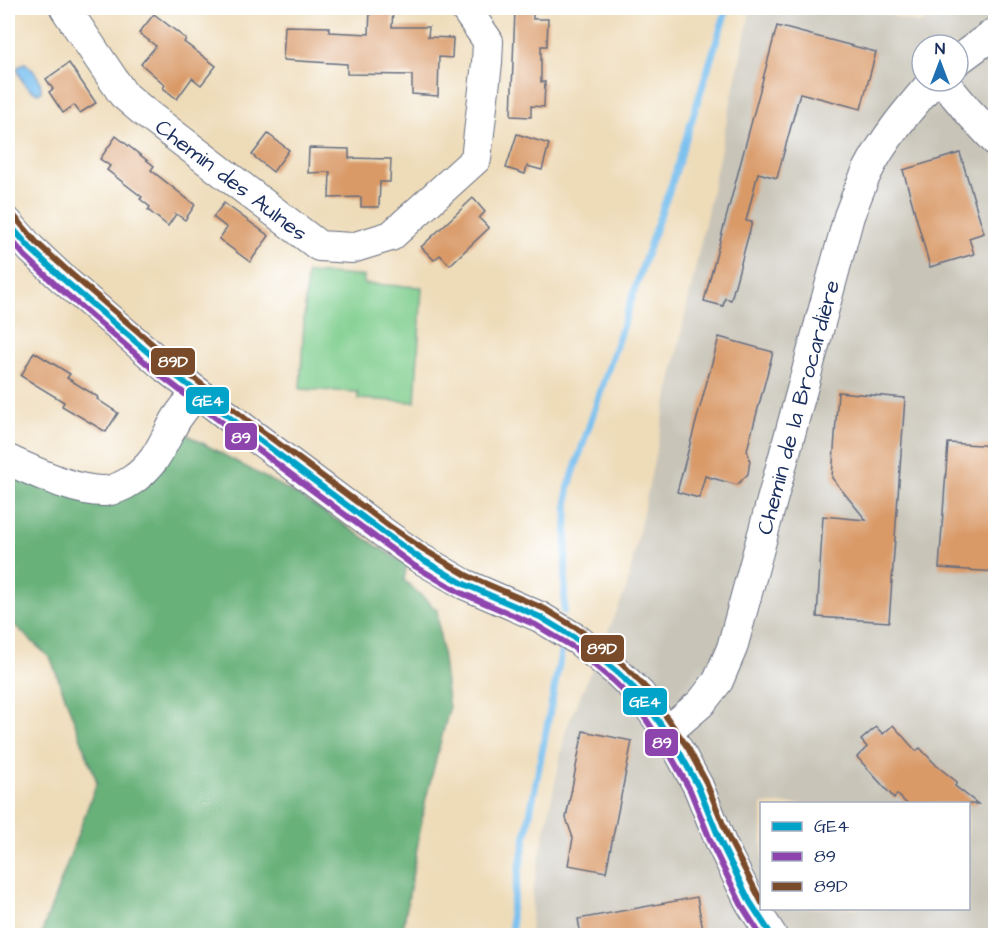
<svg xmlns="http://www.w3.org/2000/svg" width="1003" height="943" font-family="'Architects Daughter',sans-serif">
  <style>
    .industrial { fill: #c8c4b8; fill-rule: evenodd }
    .green { fill: #7fce8e; stroke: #4d7e76; stroke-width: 1.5 }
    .forest { fill: #67b179; stroke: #41706c; stroke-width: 1.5 }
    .water { fill: #78bfef; stroke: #4a77a6; stroke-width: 1.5 }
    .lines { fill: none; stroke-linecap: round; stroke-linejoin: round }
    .stream { stroke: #78bfef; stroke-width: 7 }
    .building { fill: #d99a67 }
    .minor-casing { stroke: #656c7e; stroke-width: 32 }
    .minor { stroke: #fff; stroke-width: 30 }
    .bus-1-casing { stroke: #fff; stroke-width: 10 }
    .bus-2-casing { stroke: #fff; stroke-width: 10 }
    .bus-3-casing { stroke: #fff; stroke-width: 10 }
    .bus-1 { stroke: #01a3c8; stroke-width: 6 }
    .bus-2 { stroke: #8e44ad; stroke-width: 6 }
    .bus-3 { stroke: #7a4b2a; stroke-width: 6 }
    .labels { text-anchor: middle; stroke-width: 4.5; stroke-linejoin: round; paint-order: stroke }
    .street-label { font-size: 22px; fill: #1b2f5e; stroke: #fff }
    .line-badge { stroke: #fff; stroke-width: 2 }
    .badge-label { font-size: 16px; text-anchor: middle; font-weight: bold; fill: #fff }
  </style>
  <rect width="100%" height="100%" fill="#fff"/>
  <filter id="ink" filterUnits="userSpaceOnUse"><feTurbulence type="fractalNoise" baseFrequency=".0167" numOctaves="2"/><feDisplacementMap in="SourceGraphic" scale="12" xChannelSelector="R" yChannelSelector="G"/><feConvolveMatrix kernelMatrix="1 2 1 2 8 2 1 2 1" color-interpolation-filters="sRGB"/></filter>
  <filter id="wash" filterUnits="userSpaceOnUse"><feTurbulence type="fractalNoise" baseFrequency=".008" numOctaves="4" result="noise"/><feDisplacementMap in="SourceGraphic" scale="24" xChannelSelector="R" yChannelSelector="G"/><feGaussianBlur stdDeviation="1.35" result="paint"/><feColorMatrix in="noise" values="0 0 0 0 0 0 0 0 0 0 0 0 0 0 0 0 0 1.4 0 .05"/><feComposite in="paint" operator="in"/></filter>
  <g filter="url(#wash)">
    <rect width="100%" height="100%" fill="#eedcb9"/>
    <!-- industrial -->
    <path class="industrial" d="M751,8H865L918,23L956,8H995V935L530,936L533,889L566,729L627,587ZM922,45H958V81H922ZM762,804H968V908H762Z"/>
    <!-- green -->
    <polygon class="green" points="307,273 364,276 364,284 422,287 415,402 358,399 358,392 300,389"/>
    <!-- forest -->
    <polygon class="forest" points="186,434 297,495 407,565 404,580 437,610 449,709 425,802 402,935 41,935 97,782 51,659 8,619 8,466 71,493 152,480"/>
    <!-- water -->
    <path class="water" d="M25,63C34,70 42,80 41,92L39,93C27,91 21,81 17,68Z"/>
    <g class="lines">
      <!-- stream -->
      <g class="stream">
        <polyline points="564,611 568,489 652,238 672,183 727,8"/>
        <polyline points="513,936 511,912 561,654"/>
      </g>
    </g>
    <g id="blocks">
      <!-- building -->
      <g class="building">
        <polygon points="370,8 393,8 392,27 429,27 428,37 453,38 452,58 439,57 438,96 412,94 412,75 347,74 347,64 283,60 285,26 329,27 329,32 369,34"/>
        <polygon points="515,9 533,10 533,19 548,19 547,46 541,46 541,82 545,82 544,107 531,106 531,117 511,116"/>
        <polygon points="154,14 186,39 184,42 216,66 201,85 192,78 177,99 163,88 165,85 141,64 156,46 139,33"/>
        <polygon points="777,26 876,52 861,109 800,93 777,178 758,173 746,221 752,222 731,300 725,298 723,306 704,301"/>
        <polygon points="69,63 96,103 80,113 74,105 63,113 49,92 53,89 46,79"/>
        <polygon points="268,134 289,150 273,172 252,155"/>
        <polygon points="517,134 549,144 542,170 527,166 525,174 506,168"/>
        <polygon points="116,136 154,166 151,170 195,205 185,220 176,214 168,226 148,210 150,207 140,199 142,197 107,170 110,166 100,159"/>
        <polygon points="309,148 349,149 349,158 391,159 390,182 380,182 379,207 361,207 361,197 329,198 330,172 308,173"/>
        <polygon points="960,153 984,233 969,238 974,254 930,267 903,170"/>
        <polygon points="473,198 485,212 479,218 489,228 450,265 440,255 434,260 421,247"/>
        <polygon points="224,203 269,236 250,262 219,239 227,228 213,217"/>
        <polygon points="719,337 773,352 747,450 750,460 748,474 737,485 705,476 699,498 677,492"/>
        <polygon points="34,352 70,374 67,378 98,397 97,399 118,413 106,432 62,406 64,402 21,376"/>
        <polygon points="838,392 905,398 889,622 817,617 823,516 866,520 832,478"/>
        <polygon points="948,443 996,446 996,572 939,568"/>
        <polygon points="893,725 916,751 920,748 937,766 957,782 955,786 978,804 907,804 897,794 894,798 857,757 867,747 861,740 876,727 883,734"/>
        <polygon points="583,731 632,741 606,872 568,865 573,838 566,818"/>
        <polygon points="697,897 704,936 581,936 578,919"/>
      </g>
    </g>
  </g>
  <g filter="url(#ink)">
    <use href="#blocks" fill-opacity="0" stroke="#656c7e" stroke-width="1.5"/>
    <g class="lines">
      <defs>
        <g id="minor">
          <path id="s1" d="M65,8L123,94L144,112L319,246L352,248L391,236L476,159L487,63L488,41L465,8"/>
          <polyline points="958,60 996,32"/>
          <polyline points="943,81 967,110 996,141"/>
          <polyline points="8,223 31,249 63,279 166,368 246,430 384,533 418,557 464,584 540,617 578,640 617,672 640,694 667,732 680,753 698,786 721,843 750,902 772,936"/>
          <path d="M8,460C33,471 76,492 105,491C124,489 143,474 154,459C163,446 169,431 177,418C183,409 190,401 197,392"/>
          <path id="s2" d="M667,732L701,703L718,681L732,648L849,216C855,201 860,186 867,172C884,138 909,109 933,81"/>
        </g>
      </defs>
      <!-- minor casing -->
      <use href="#minor" class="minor-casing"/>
      <!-- minor -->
      <use href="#minor" class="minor"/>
      <defs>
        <polyline id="bus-1" points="8,223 31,249 63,279 166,368 246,430 384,533 418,557 464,584 540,617 578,640 617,672 640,694 680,753 698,786 721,843 750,902 772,936"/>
        <polyline id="bus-2" points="8,236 25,256 57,286 160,375 241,437 379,540 413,565 459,592 536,625 573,647 611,679 633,700 672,758 690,790 713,847 742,906 761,936"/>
        <polyline id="bus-3" points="15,217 37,243 69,272 172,361 251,423 389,526 423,549 468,576 545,609 584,633 623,665 647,689 688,748 706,782 729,839 762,903"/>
      </defs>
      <!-- bus-1 casing -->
      <use href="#bus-1" class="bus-1-casing"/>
      <!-- bus-2 casing -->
      <use href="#bus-2" class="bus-2-casing"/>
      <!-- bus-3 casing -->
      <use href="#bus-3" class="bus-3-casing"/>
      <!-- bus-1 -->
      <use href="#bus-1" class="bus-1"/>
      <!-- bus-2 -->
      <use href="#bus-2" class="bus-2"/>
      <!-- bus-3 -->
      <use href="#bus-3" class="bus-3"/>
    </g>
  </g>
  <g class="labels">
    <!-- street labels -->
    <g class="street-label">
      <text dy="8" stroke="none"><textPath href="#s1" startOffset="242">Chemin des Aulnes</textPath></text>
      <text dy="8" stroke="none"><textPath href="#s2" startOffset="358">Chemin de la Brocardière</textPath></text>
    </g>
  </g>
  <g class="line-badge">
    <rect x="150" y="347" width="46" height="29" rx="6" fill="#7a4b2a"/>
    <rect x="185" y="386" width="45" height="29" rx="6" fill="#01a3c8"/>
    <rect x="224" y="422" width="34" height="29" rx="6" fill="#8e44ad"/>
    <rect x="580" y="634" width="45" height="29" rx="6" fill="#7a4b2a"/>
    <rect x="622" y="687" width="46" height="29" rx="6" fill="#01a3c8"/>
    <rect x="644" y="728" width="35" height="29" rx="6" fill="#8e44ad"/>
  </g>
  <g class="badge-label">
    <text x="173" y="367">89D</text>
    <text x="208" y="406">GE4</text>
    <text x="241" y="443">89</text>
    <text x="602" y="654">89D</text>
    <text x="645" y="707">GE4</text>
    <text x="662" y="748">89</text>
  </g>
  <!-- margin -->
  <rect width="1003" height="943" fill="none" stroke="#fff" stroke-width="30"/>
  <!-- legend -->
  <rect x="760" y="802" width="210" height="108" fill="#ffffff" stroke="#a4acbf" stroke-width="1.5"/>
  <rect x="772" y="822" width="30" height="9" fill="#01a3c8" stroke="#a4acbf" stroke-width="1.5"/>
  <text x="814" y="832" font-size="18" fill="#1b2f5e">GE4</text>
  <rect x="772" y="852" width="30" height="9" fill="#8e44ad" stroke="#a4acbf" stroke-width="1.5"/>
  <text x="814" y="862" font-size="18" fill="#1b2f5e">89</text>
  <rect x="772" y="882" width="30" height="9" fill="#7a4b2a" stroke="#a4acbf" stroke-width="1.5"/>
  <text x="814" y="892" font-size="18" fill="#1b2f5e">89D</text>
  <!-- north arrow -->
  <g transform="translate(940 63)"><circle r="28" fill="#ffffff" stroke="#a4acbf" stroke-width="1.5"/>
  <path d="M0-4.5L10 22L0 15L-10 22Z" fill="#1f6fb2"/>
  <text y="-9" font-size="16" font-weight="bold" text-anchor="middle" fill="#1b2f5e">N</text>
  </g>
</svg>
